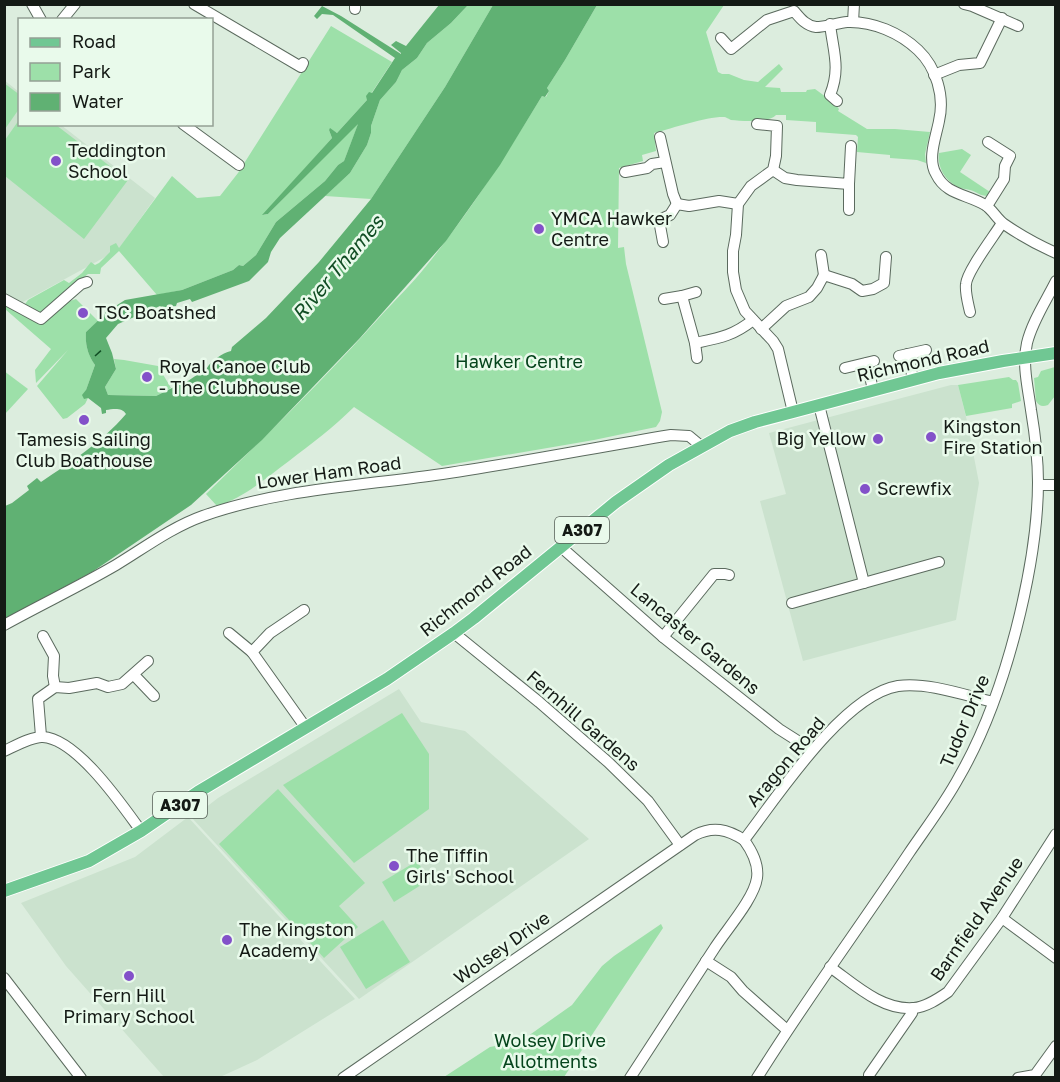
<svg xmlns="http://www.w3.org/2000/svg" width="1060" height="1082" font-family="'Golos Text',sans-serif">
  <style>
    .built { fill: #cbe2ce }
    .green { fill: #9de0a9 }
    .water { fill: #60b173 }
    .lines { fill: none; stroke-linecap: round; stroke-linejoin: round }
    .ferry { stroke: #114d24; stroke-width: 1.5; stroke-dasharray: 8 6; stroke-linecap: butt }
    .minor-casing { stroke: #5b6a5e; stroke-width: 12 }
    .major-casing { stroke: #fff; stroke-width: 14 }
    .minor { stroke: #fff; stroke-width: 10 }
    .major { stroke: #70c793; stroke-width: 12 }
    .poi-dot { fill: #8351c9; stroke: #e9faeb; stroke-width: 2 }
    .labels { text-anchor: middle; stroke-width: 5; stroke-linejoin: round; paint-order: stroke }
    .shield { fill: #e9faeb; stroke: #545d55; stroke-width: 1.5 }
    .shield-label { font-size: 16px; font-weight: bold; fill: #141a15 }
    .poi-label { font-size: 18px; fill: #141a15; stroke: #e9faeb; text-anchor: start }
    .street-label { font-size: 18px; fill: #141a15; stroke: #e9faeb }
    .park-label { font-size: 18px; fill: #05441c; stroke: #e9faeb }
    .water-label { font-size: 20px; font-style: italic; fill: #114d24; stroke: #e9faeb }
  </style>
  <rect width="100%" height="100%" fill="#dcedde"/>
  <!-- built -->
  <g class="built">
    <polygon points="4,80 19,92 20,124 61,125 155,198 118,250 21,303 5,293"/>
    <polygon points="951,385 958,385 967,421 979,483 956,620 803,661 760,501 786,494 769,433"/>
    <polygon points="399,689 421,722 465,731 589,839 359,999 192,818 218,798"/>
    <polygon points="188,817 355,999 257,1060 220,1077 164,1077 66,966 21,903 135,857"/>
  </g>
  <!-- green -->
  <g class="green">
    <polygon points="468,5 493,5 445,87 371,199 325,196 350,173 367,145 371,133 371,126 380,100 396,82 402,70 417,58 427,43 451,23"/>
    <path d="M597,5H724L706,32L718,72L722,74H729L744,80L758,82L779,64L783,69L765,87L780,88L781,92H806L807,90L815,89L826,97L827,100L833,102L839,109L838,111L867,129H895L930,132L925,154L926,163L917,160L890,158V155L857,152L858,137L856,135L816,132V122L786,120V115H776C769,123 742,121 731,120C728,119 727,117 723,117C705,117 673,128 654,133L656,151L642,155L643,161L619,168L618,248L624,247L626,264L662,412L660,421L656,427L594,440L442,466L354,407C334,427 311,444 289,461C266,478 244,498 217,506L206,494C265,437 323,380 378,319C394,301 412,284 427,265C470,212 506,155 542,96L546,97L549,91L547,88L565,60Z"/>
    <polygon points="331,26 392,62 367,100 337,133 330,129 329,130 332,138 263,215 268,214 274,208 359,122 344,161 338,165 325,181 276,222 256,255 243,266 239,265 233,270 182,290 157,295 119,251 101,268 100,274 88,274 39,313 23,307 28,300 64,280 69,283 82,273 91,262 95,265 99,263 110,252 110,246 116,243 119,248 172,176 197,198 220,196 238,173"/>
    <polygon points="4,83 20,95 19,109 5,129"/>
    <polygon points="19,120 20,124 56,125 128,180 84,239 5,176 5,140"/>
    <path d="M962,149L971,155L960,172L990,192L988,196C980,196 977,192 970,190C968,189 962,189 960,188C946,182 937,168 939,153Z"/>
    <path d="M76,299L98,321L86,332C85,345 88,355 95,365L86,390L88,398L85,404L67,418L63,419L37,386L68,350L36,383L35,370L51,349L5,309L4,301L42,322L67,302Z"/>
    <polygon points="114,359 124,360 158,366 171,388 156,396 108,395 105,387 116,369"/>
    <path d="M1055,367V396L1048,405C1042,407 1039,406 1036,401L1034,378L1038,377L1041,371Z"/>
    <polygon points="4,371 28,389 5,414 4,414"/>
    <polygon points="1009,377 1013,380 1016,380 1018,383 1021,401 1012,404 1012,408 966,416 958,385"/>
    <polygon points="402,713 429,754 429,809 354,863 283,785"/>
    <polygon points="278,789 365,883 339,906 358,927 324,958 219,844"/>
    <polygon points="417,861 429,880 394,902 382,882"/>
    <polygon points="383,920 410,962 366,989 340,947"/>
    <polygon points="661,924 663,928 564,1077 444,1077 490,1047 521,1041 572,1005 602,966 614,956"/>
  </g>
  <!-- water -->
  <path class="water" d="M439,5H468L451,23L427,43L417,58L402,70L396,82L380,100L371,126V133L367,145L350,173L280,238L271,252L268,262L249,281L192,302L190,299L177,303L176,306L162,308L160,306L118,324L106,338L112,353L116,369L105,387L108,395L156,396L184,382L185,383L207,368C211,361 222,353 231,351L232,347L266,318L319,262L371,199L445,87L493,5H597L565,60L547,88L549,91L545,97L542,96L500,165L446,241L360,338L262,440L191,505L92,572L5,619V506L12,503L29,490L27,486L37,478L41,482C73,460 100,444 126,414C122,407 113,409 106,410V413L102,414L101,408L88,398L84,399L82,395L86,390L95,365C88,355 85,345 86,332L105,314L106,311L111,309L125,300L182,290L233,270L239,265L243,266L256,255L276,222L325,181L338,165L344,161L358,124L268,214L262,215L332,138L329,130L330,128L337,133L367,100L366,96L369,92L372,93L395,58L333,15L322,14L317,19L314,16L322,6L341,16L401,54V53L391,45L396,41L406,46Z"/>
  <g class="lines">
    <!-- ferry -->
    <polyline class="ferry" points="95,356 105,347"/>
    <defs>
      <g id="minor">
        <polyline points="32,4 41,20"/>
        <polyline points="194,4 301,67 303,63"/>
        <polyline points="355,4 355,9"/>
        <polyline points="964,4 972,6 1018,26"/>
        <polyline points="62,20 75,4"/>
        <polyline points="853,22 854,4"/>
        <path d="M830,24C833,51 841,68 830,95L837,101"/>
        <path d="M721,38L731,49L767,20L794,11C800,18 806,26 816,27C824,27 838,23 847,22C873,21 900,33 918,50C936,67 945,96 939,121C936,137 927,159 936,174C946,195 967,194 985,205C992,209 997,219 1004,224C1020,235 1038,245 1056,253"/>
        <polyline points="934,75 959,65 980,63 1002,18"/>
        <polyline points="183,124 239,165"/>
        <polyline points="757,124 777,126 776,156 773,170 751,186 738,204 736,235 733,251 733,272 736,290 745,311 773,341 778,349 793,412"/>
        <polyline points="660,137 673,194 677,204"/>
        <polyline points="773,170 785,178 797,180 849,184 851,146"/>
        <polyline points="625,172 647,168 652,164 665,162"/>
        <polyline points="849,184 849,210"/>
        <polyline points="987,206 1004,179 1005,166 1010,156 988,142"/>
        <polyline points="663,242 659,220 670,215 677,204 689,206 719,201 738,204"/>
        <polyline points="821,255 824,275"/>
        <polyline points="682,296 696,292"/>
        <polyline points="4,299 41,319 81,284 87,282"/>
        <polyline points="664,299 682,296 695,343 697,358"/>
        <path d="M970,312C968,303 965,293 966,284C967,271 994,236 1002,223"/>
        <polyline points="761,329 786,306 809,297 817,288 824,275 852,284 862,291 873,289 884,283 886,257"/>
        <path d="M695,343C719,338 733,336 753,320"/>
        <polyline points="908,354 913,380"/>
        <polyline points="899,356 926,350"/>
        <polyline points="867,363 873,390"/>
        <polyline points="845,368 874,361"/>
        <polyline points="819,405 864,583"/>
        <polyline points="1038,485 1056,485"/>
        <polyline points="561,547 663,637 779,729 812,750"/>
        <polyline points="792,603 939,562"/>
        <polyline points="304,610 270,633 252,652 306,728"/>
        <path d="M4,625C42,604 80,586 116,565C144,548 172,527 203,516C276,490 358,486 435,475C514,464 592,448 671,435L689,436L701,446"/>
        <polyline points="229,633 252,652"/>
        <polyline points="454,633 539,702 608,762 648,801 680,845"/>
        <polyline points="43,636 54,656 53,676 55,687"/>
        <polyline points="663,637 714,574 725,574 729,575"/>
        <polyline points="134,675 154,696"/>
        <polyline points="41,736 38,699 55,687 69,688 97,683 108,687 122,684 148,661"/>
        <path d="M4,751C15,746 33,736 43,737C77,739 122,805 141,831"/>
        <polyline points="1002,918 1056,958"/>
        <polyline points="706,961 731,977 743,991 787,1030"/>
        <path d="M830,967C854,984 882,1011 914,1008C926,1007 938,999 948,992L1002,918L1056,834"/>
        <polyline points="4,978 81,1078"/>
        <polyline points="869,1075 912,1013 913,1008"/>
        <path d="M343,1078L695,835C713,826 727,829 744,840"/>
        <path d="M630,1078C658,1035 686,992 714,949C726,930 754,899 757,878C759,864 752,851 744,840C777,797 843,695 898,686C928,682 964,695 993,702"/>
        <path d="M757,1078C805,1001 859,928 909,853C926,828 945,803 959,777C985,732 1003,680 1016,630C1028,583 1038,531 1038,482C1038,458 1035,434 1031,410C1028,388 1022,365 1027,343C1032,322 1046,301 1056,281"/>
        <polyline points="1018,1078 1035,1075 1056,1046"/>
      </g>
      <polyline id="major" points="4,891 89,861 141,831 198,792 387,679 454,633 474,618 616,502 669,465 730,431 755,422 793,412 939,373 1003,361 1056,353"/>
    </defs>
    <!-- minor casing -->
    <use href="#minor" class="minor-casing"/>
    <!-- major casing -->
    <use href="#major" class="major-casing"/>
    <!-- minor -->
    <use href="#minor" class="minor"/>
    <!-- major -->
    <use href="#major" class="major"/>
  </g>
  <!-- markers -->
  <g class="poi-dot">
    <circle cx="56" cy="161" r="6"/>
    <circle cx="539" cy="229" r="6"/>
    <circle cx="83" cy="313" r="6"/>
    <circle cx="147" cy="377" r="6"/>
    <circle cx="84" cy="420" r="6"/>
    <circle cx="931" cy="437" r="6"/>
    <circle cx="878" cy="439" r="6"/>
    <circle cx="865" cy="489" r="6"/>
    <circle cx="394" cy="866" r="6"/>
    <circle cx="227" cy="940" r="6"/>
    <circle cx="129" cy="976" r="6"/>
  </g>
  <g class="labels">
    <!-- shield labels -->
    <g class="shield">
      <rect x="555" y="517" width="54" height="26" rx="4.5"/>
      <rect x="153" y="792" width="54" height="26" rx="4.5"/>
    </g>
    <g class="shield-label">
      <text x="582" y="536">A307</text>
      <text x="180" y="811">A307</text>
    </g>
    <!-- poi labels -->
    <g class="poi-label">
      <text x="68" y="157">Teddington<tspan x="68" dy="21">School</tspan></text>
      <text x="551" y="225">YMCA Hawker<tspan x="551" dy="21">Centre</tspan></text>
      <text x="95" y="319">TSC Boatshed</text>
      <text x="159" y="373">Royal Canoe Club<tspan x="159" dy="21">- The Clubhouse</tspan></text>
      <text x="943" y="433">Kingston<tspan x="943" dy="21">Fire Station</tspan></text>
      <text x="866" y="445" text-anchor="end">Big Yellow</text>
      <text x="84" y="446" text-anchor="middle">Tamesis Sailing<tspan x="84" dy="21">Club Boathouse</tspan></text>
      <text x="877" y="495">Screwfix</text>
      <text x="406" y="862">The Tiffin<tspan x="406" dy="21">Girls' School</tspan></text>
      <text x="239" y="936">The Kingston<tspan x="239" dy="21">Academy</tspan></text>
      <text x="129" y="1002" text-anchor="middle">Fern Hill<tspan x="129" dy="21">Primary School</tspan></text>
    </g>
    <!-- street labels -->
    <g class="street-label">
      <text transform="translate(923 361) rotate(-13)" y="6">Richmond Road</text>
      <text transform="translate(329 473) rotate(-8)" y="6">Lower Ham Road</text>
      <text transform="translate(476 591) rotate(-38)" y="6">Richmond Road</text>
      <text transform="translate(695 639) rotate(40)" y="6">Lancaster Gardens</text>
      <text transform="translate(583 721) rotate(41)" y="6">Fernhill Gardens</text>
      <text transform="translate(965 721) rotate(-67)" y="6">Tudor Drive</text>
      <text transform="translate(786 762) rotate(-50)" y="6">Aragon Road</text>
      <text transform="translate(977 919) rotate(-55)" y="6">Barnfield Avenue</text>
      <text transform="translate(502 948) rotate(-35)" y="6">Wolsey Drive</text>
    </g>
    <!-- park labels -->
    <g class="park-label">
      <text x="519" y="368">Hawker Centre</text>
      <text x="550" y="1047">Wolsey Drive<tspan x="550" dy="21">Allotments</tspan></text>
    </g>
    <!-- water labels -->
    <g class="water-label">
      <text transform="translate(338 268) rotate(-50)" y="7">River Thames</text>
    </g>
  </g>
  <!-- border -->
  <rect width="1060" height="1082" fill="none" stroke="#141a15" stroke-width="12"/>
  <!-- legend -->
  <rect x="18" y="18" width="195" height="108" fill="#e9faeb" stroke="#94a095" stroke-width="1.5"/>
  <rect x="30" y="38" width="30" height="9" fill="#70c793" stroke="#94a095" stroke-width="1.5"/>
  <text x="72" y="48" font-size="18" fill="#141a15">Road</text>
  <rect x="30" y="63" width="30" height="18" fill="#9de0a9" stroke="#94a095" stroke-width="1.5"/>
  <text x="72" y="78" font-size="18" fill="#141a15">Park</text>
  <rect x="30" y="93" width="30" height="18" fill="#60b173" stroke="#94a095" stroke-width="1.5"/>
  <text x="72" y="108" font-size="18" fill="#141a15">Water</text>
</svg>
